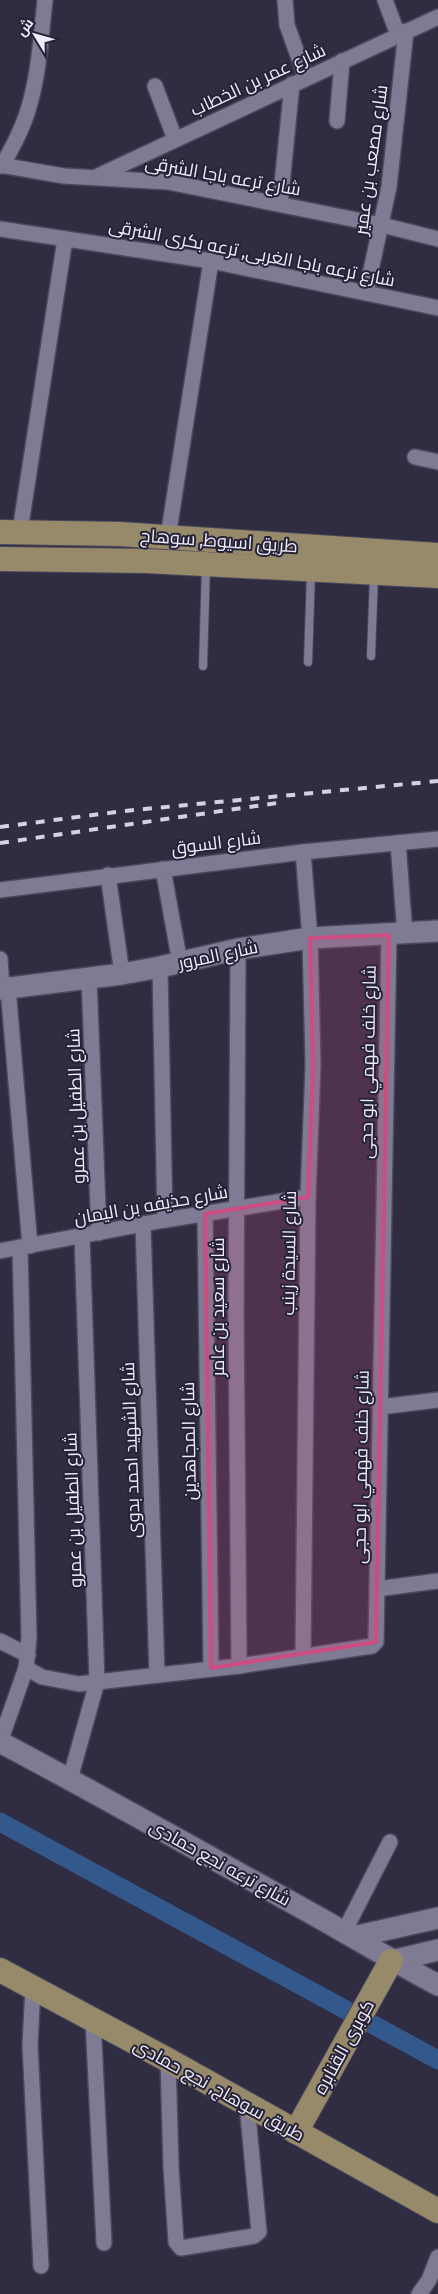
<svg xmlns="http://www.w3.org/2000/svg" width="438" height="2294" font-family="'Fira Sans Condensed',Cairo,sans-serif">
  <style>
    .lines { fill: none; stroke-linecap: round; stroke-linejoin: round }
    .canal { stroke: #33588c; stroke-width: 19 }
    .lane-casing { stroke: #4b485b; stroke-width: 10 }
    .street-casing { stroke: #4b485b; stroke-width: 18 }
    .secondary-casing { stroke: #4b485b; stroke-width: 24 }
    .primary-casing { stroke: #4b485b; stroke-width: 26 }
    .lane { stroke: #7f7b95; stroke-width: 8 }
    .street { stroke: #7f7b95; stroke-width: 15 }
    .secondary { stroke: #7f7b95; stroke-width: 21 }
    .primary { stroke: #968a6a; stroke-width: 24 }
    .rail { stroke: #d4d2e2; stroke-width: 4; stroke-dasharray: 9 9; stroke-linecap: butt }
    .marked { fill: #cd4d83; fill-opacity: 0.2; stroke: #cd4d83; stroke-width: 4; stroke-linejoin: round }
    .labels { text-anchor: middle; stroke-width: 4; stroke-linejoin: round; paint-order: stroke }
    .street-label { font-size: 18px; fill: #eeecfb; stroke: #262237 }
  </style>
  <rect width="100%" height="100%" fill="#302c42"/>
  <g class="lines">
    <!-- canal -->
    <polyline class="canal" points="0,1822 438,2060"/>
    <defs>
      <g id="lane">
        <polyline points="371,656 374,575"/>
        <polyline points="308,662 311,572"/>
        <polyline points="203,666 206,566"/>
      </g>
      <g id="street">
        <polyline points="285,0 287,25 306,78"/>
        <polyline points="385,0 398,35"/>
        <polyline points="155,86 175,139"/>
        <polyline points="337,121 342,61"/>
        <polyline points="0,165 64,176 168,182 382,225 438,239"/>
        <path d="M2,166C12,148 22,130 28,110C39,75 41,36 45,0"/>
        <polyline points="98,176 438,17"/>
        <polyline points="280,204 292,84"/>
        <polyline points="0,229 211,261 438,308"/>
        <polyline points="366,293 389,187 406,31"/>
        <polyline points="415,457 438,462"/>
        <polyline points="20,531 65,239"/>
        <polyline points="168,537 211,261"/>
        <polyline points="398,843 405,934"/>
        <polyline points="303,852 310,938 313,1065 308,1197 303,1656"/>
        <polyline points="163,869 180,963"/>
        <polyline points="108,875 122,974"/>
        <polyline points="0,890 303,852 438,839"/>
        <polyline points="238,949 236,1312 239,1666"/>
        <polyline points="0,959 2,988"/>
        <polyline points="160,967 165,1220"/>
        <polyline points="89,978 99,1233"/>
        <polyline points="8,988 30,1246"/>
        <polyline points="205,1214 211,1668"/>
        <polyline points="143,1224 157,1675"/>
        <polyline points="0,1251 165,1220 308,1197"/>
        <polyline points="380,1407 438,1400"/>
        <polyline points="377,1589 438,1581"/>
        <polyline points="0,1641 28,1655"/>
        <polyline points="26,1668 42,1677 79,1684 239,1666 372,1646 376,1642 389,935"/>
        <polyline points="0,1742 26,1668 29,1638 20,1247"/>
        <polyline points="70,1779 97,1682 82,1236"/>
        <polyline points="344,1932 390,1842"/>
        <polyline points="33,1988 30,2045 41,2266"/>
        <polyline points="93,2020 104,2243"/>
        <polyline points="168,2060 171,2167 176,2242 181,2248 254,2236 259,2232 247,2105"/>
        <polyline points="419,2294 429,2280 438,2257"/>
      </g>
      <g id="secondary">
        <polyline points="0,989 122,974 160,967 238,949 310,938 438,931"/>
        <path d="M0,1742C106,1798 211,1858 316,1916C357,1939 396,1963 438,1985"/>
        <polyline points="353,1937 438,1918"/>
        <polyline points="391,1961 438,1950"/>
      </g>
      <g id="primary">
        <polyline points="0,532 119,534 438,555"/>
        <polyline points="0,559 146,561 438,576"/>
        <polyline points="0,1970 168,2060 438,2211"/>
        <polyline points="296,2132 391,1961"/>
      </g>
    </defs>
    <!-- lane casing -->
    <use href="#lane" class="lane-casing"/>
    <!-- street casing -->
    <use href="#street" class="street-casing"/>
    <!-- secondary casing -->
    <use href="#secondary" class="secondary-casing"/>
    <!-- primary casing -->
    <use href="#primary" class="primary-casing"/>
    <!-- lane -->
    <use href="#lane" class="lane"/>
    <!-- street -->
    <use href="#street" class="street"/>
    <!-- secondary -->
    <use href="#secondary" class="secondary"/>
    <!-- primary -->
    <use href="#primary" class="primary"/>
    <!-- rail -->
    <g class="rail">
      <polyline points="0,827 124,811 438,781"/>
      <polyline points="0,843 277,803"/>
    </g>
  </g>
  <!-- marked area -->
  <path class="marked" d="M389,935L376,1642L211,1668L205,1214L308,1197L313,1065L310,938Z"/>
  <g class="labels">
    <!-- street labels -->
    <g class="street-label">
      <text transform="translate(258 80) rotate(-25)" y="6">شارع عمر بن الخطاب</text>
      <text transform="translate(371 160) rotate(-82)" y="6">شارع مصعب بن عمير</text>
      <text transform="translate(223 176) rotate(10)" y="6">شارع ترعه باجا الشرقى</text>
      <text transform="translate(252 253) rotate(11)" y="6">شارع ترعه باجا الغربى, ترعه بكرى الشرقى</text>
      <text transform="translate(219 541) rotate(4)" y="6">طريق اسيوط, سوهاج</text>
      <text transform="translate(216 843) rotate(-7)" y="6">شارع السوق</text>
      <text transform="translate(218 955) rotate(-12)" y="6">شارع المرور</text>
      <text transform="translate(368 1062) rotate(-89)" y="6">شارع خلف فهمي ابو حجى</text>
      <text transform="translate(76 1106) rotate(-92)" y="6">شارع الطفيل بن عمرو</text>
      <text transform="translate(151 1205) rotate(-10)" y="6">شارع حذيفه بن اليمان</text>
      <text transform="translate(289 1253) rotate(-89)" y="6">شارع السيدة زينب</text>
      <text transform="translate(218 1307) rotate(-90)" y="6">شارع سعيد بن عامر</text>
      <text transform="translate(189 1441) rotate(-91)" y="6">شارع المجاهدين</text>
      <text transform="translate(131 1450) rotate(-92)" y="6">شارع الشهيد احمد بدوى</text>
      <text transform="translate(361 1467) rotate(-89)" y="6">شارع خلف فهمي ابو حجى</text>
      <text transform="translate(73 1510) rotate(-92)" y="6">شارع الطفيل بن عمرو</text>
      <text transform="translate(220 1863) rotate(29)" y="6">شارع ترعه نجع حمادى</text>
      <text transform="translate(344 2047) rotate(-61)" y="6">كوبرى القنابره</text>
      <text transform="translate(219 2090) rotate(29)" y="6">طريق سوهاج, نجع حمادى</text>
    </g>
  </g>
  <!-- north arrow -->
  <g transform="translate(35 35) rotate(307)" stroke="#262237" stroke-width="4" paint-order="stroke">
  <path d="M0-4L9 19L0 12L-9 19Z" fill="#eeecfb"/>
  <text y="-8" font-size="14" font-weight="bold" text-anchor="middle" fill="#eeecfb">ش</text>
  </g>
</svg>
